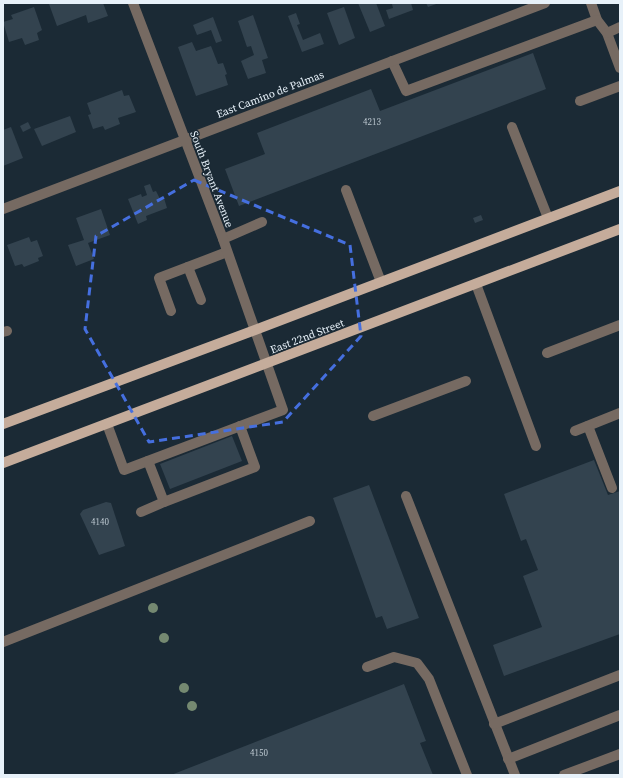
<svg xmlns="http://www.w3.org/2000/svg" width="623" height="778" font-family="'Source Serif 4',serif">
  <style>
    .building { fill: #33434f }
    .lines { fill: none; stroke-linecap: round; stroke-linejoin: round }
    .minor { stroke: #766a62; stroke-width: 10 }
    .major { stroke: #c5ac9b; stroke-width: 10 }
    .tree { fill: #758971 }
    .marked { fill: none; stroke: #456fdf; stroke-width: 3; stroke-dasharray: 8 5; stroke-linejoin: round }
    .labels { text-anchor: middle; stroke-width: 3; stroke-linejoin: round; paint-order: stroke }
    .number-label { font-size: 9px; fill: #bac6ce }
    .street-label { font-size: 11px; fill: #e7f1f9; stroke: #1b2a35 }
  </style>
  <rect width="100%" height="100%" fill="#1b2a35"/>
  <!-- building -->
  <g class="building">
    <polygon points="53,3 103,3 108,16 88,23 86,15 57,26 49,4"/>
    <polygon points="358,3 376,3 385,26 370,32"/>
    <polygon points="395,3 411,3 413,10 389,19 386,10 393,8 392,4"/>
    <polygon points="426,3 439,3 428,7"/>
    <polygon points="34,7 42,30 37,33 39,40 25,45 22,38 9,42 3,22 13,19 11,15"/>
    <polygon points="344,7 355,38 339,45 327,13"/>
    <polygon points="296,13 300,24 297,25 303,40 320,33 324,44 302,52 288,16"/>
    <polygon points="253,15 268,58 262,60 266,73 248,79 241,61 254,55 251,46 247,47 238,21"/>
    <polygon points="213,17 222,41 216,43 211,30 197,35 193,25"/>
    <polygon points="192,42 196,51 211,46 218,64 223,63 227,74 225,75 228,85 196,96 178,47"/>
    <polygon points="533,53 546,89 239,206 225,169 265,154 257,133 371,89 380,111"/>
    <polygon points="122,90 124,96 129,95 136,112 118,118 120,124 105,130 103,126 93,129 88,115 91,114 87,103"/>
    <polygon points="70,116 76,132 42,146 34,129"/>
    <polygon points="28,122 31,128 23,132 20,126"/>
    <polygon points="11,127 23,158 3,166 3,130"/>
    <polygon points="150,184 153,192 156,191 160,199 164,198 167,208 146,216 147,220 138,224 128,199 141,194 142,197 147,195 144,186"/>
    <polygon points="101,209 110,235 88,243 94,259 76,266 68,245 84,240 76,218"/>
    <polygon points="481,215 483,220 475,223 473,218"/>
    <polygon points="29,237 31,242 37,240 43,256 38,258 39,261 24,267 22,264 15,266 7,245"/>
    <polygon points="232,436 242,461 170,489 160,464"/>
    <polygon points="594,460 608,495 620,491 620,634 504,676 493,645 542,627 523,576 538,570 526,539 521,541 504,494"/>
    <polygon points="369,485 419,618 387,629 382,616 376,618 333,498"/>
    <polygon points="106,502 111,503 125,546 99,555 80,514 83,510"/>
    <polygon points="404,684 426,741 420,743 433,775 171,775"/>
  </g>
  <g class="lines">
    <!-- minor -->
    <g class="minor">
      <polyline points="591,3 597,20 607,33 620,68"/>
      <polyline points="607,33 620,27"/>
      <polyline points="392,61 406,91 597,20"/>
      <polyline points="580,101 620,86"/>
      <polyline points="512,127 548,218"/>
      <polyline points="346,190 381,282"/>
      <polyline points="3,209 545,3"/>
      <polyline points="223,239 262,222"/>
      <polyline points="188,267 201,300"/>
      <polyline points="476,284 536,446"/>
      <polyline points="171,311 159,278 227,252"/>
      <polyline points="3,332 7,331"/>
      <polyline points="547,353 620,325"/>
      <polyline points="373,416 466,381"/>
      <polyline points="107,424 124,470 283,410 223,239 133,3"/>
      <polyline points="588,426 612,488"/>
      <polyline points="575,431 620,413"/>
      <polyline points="406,496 515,775"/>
      <polyline points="164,502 255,467 240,426"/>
      <polyline points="141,512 164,502 148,461"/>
      <polyline points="3,642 310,521"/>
      <polyline points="367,667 394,657 417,663 429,679 467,775"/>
      <polyline points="494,724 620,675"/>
      <polyline points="508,759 620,715"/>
      <polyline points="564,775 620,754"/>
    </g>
    <!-- major -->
    <g class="major">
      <polyline points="3,424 255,330 620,191"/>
      <polyline points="3,463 620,229"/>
    </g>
  </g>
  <!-- trees -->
  <g class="tree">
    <circle cx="153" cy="608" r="5"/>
    <circle cx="164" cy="638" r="5"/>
    <circle cx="184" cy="688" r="5"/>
    <circle cx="192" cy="706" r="5"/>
  </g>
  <!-- marked area -->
  <path class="marked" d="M194,180L350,245L361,336L283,422L149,442L85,329L96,236Z"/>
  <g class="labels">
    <!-- number labels -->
    <g class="number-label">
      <text x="372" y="125">4213</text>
      <text x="100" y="525">4140</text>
      <text x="259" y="756">4150</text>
    </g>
    <!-- street labels -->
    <g class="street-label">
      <text transform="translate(270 94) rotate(-21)" y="4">East Camino de Palmas</text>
      <text transform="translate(212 179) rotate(69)" y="4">South Bryant Avenue</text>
      <text transform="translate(307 336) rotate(-21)" y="4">East 22nd Street</text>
    </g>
  </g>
  <!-- border -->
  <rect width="623" height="778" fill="none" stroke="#e7f1f9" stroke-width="8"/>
</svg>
